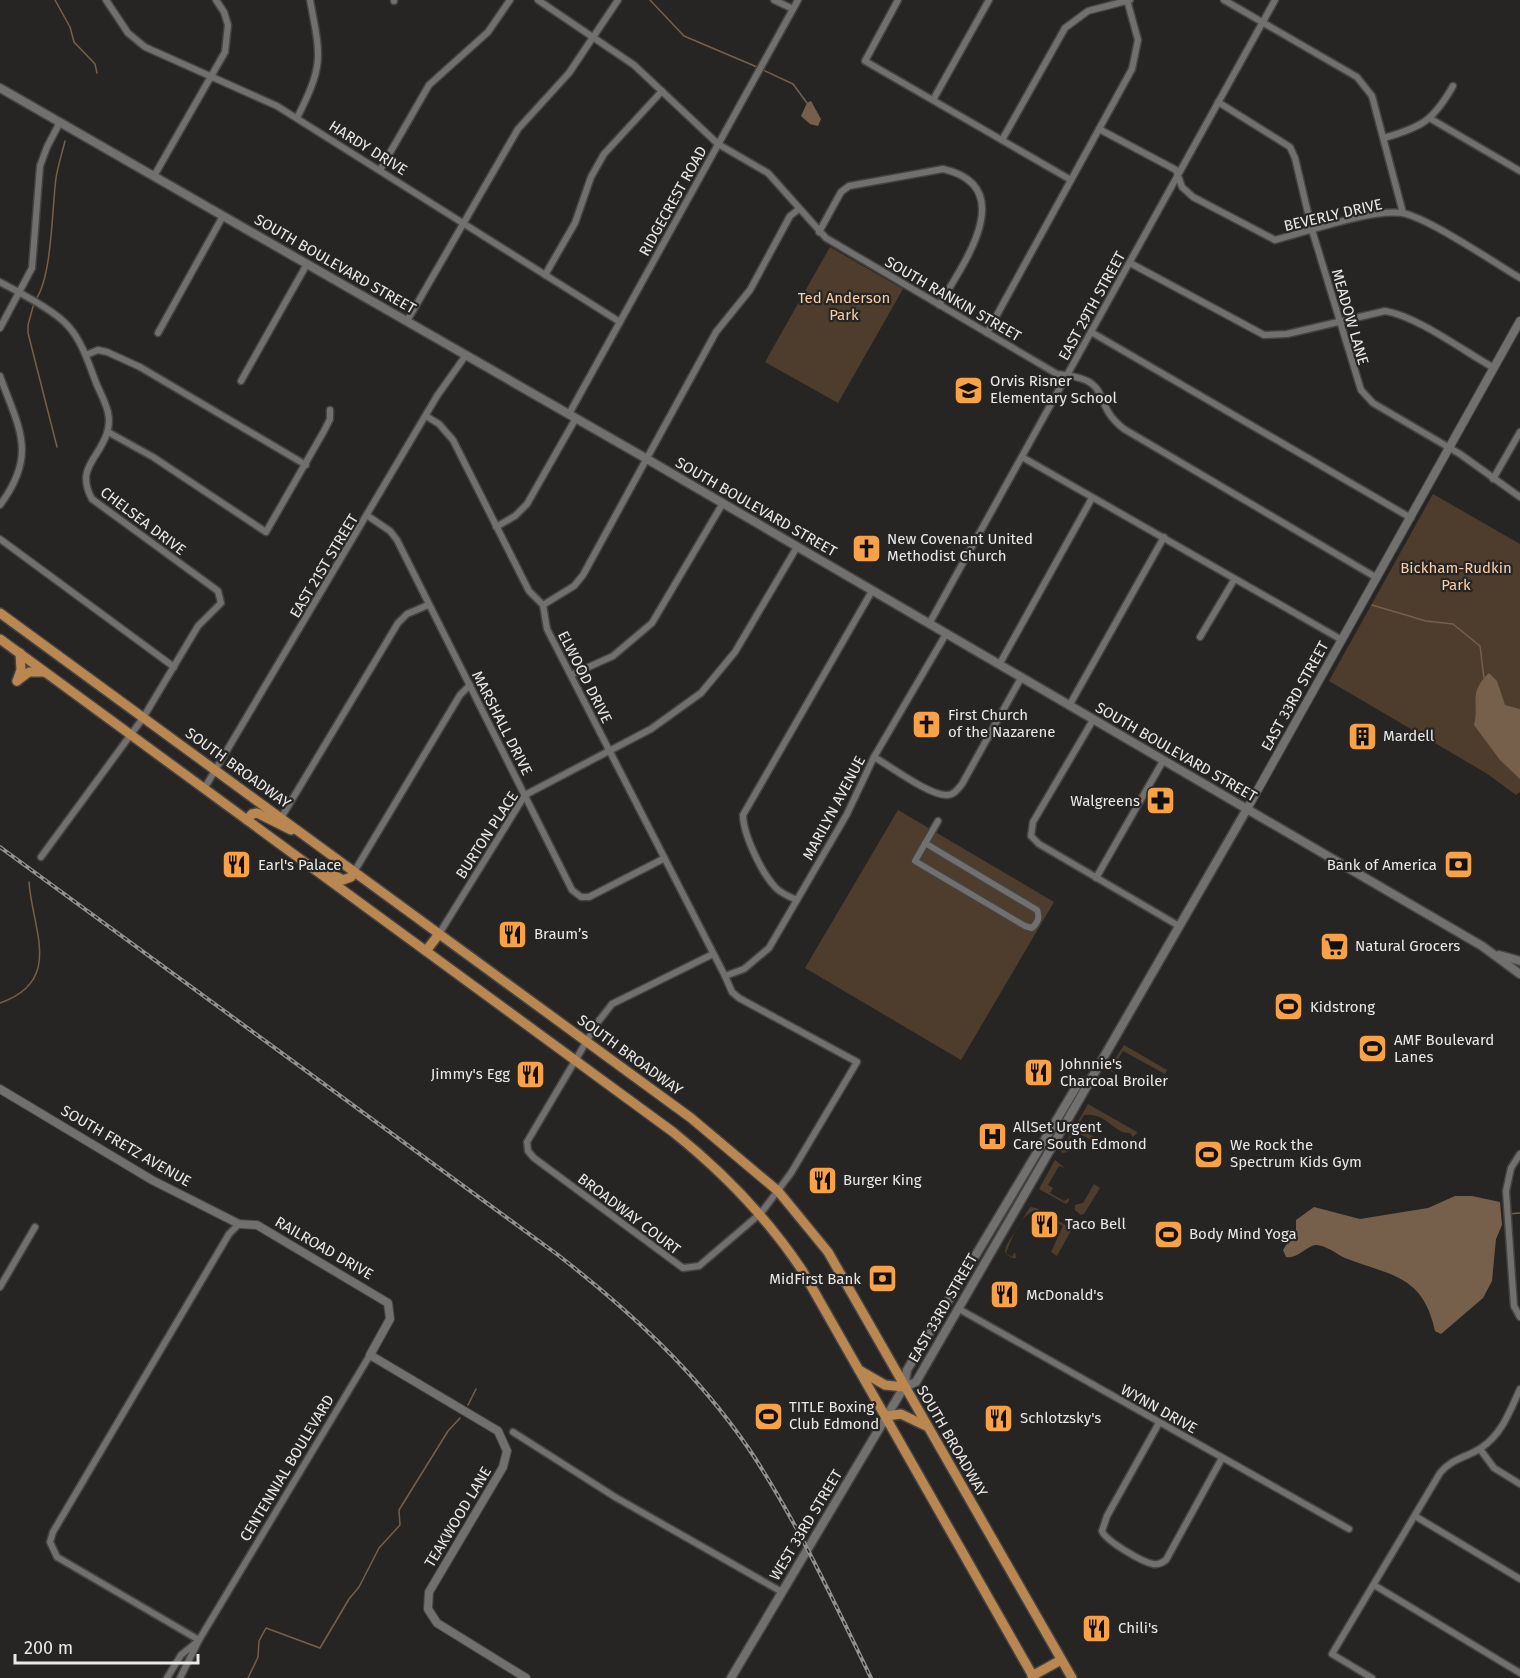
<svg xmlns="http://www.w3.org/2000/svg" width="1520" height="1678" font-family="'Fira Sans',sans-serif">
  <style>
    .green { fill: #4e3d2c }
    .water { fill: #76604b }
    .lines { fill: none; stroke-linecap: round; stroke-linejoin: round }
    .stream { stroke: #76604b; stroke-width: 1.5 }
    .minor-casing { stroke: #444342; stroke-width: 9 }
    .tertiary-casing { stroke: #444342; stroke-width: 10 }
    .secondary-casing { stroke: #444342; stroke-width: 11 }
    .primary-casing { stroke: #444342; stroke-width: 12 }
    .minor { stroke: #72706e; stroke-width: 6 }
    .tertiary { stroke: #72706e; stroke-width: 8 }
    .secondary { stroke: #72706e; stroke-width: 8 }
    .primary { stroke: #bb8750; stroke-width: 9 }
    .rail-casing { stroke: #929190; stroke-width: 4 }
    .rail { stroke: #272524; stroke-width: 1.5; stroke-dasharray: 4.5; stroke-linecap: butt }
    .labels { text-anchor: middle; stroke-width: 4.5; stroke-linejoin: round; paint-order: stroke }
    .street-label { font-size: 15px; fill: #eae9e8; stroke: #272524 }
    .park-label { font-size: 15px; fill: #facea6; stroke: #272524 }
    .poi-label { font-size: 15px; fill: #eae9e8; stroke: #272524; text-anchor: start }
  </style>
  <rect width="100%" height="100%" fill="#272524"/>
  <!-- green -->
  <g class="green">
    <polygon points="830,247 903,289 838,403 765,362"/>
    <polygon points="1433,494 1520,544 1520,792 1516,795 1486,773 1329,681"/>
    <polygon points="898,810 1054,902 961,1060 805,968"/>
    <polygon points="1124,1045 1167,1070 1165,1074 1123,1051 1111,1070 1115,1073 1108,1070"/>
    <path d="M1088,1104L1137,1132V1133L1133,1137L1130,1133C1114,1134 1107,1112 1084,1115L1077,1127L1110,1146L1108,1149L1074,1131L1064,1148L1068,1152L1062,1153L1061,1151Z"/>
    <polygon points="1055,1160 1065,1168 1059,1166 1048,1185 1053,1188 1050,1193 1064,1201 1069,1198 1069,1201 1066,1204 1039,1189"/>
    <polygon points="1094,1184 1100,1188 1084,1214 1081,1215 1075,1210 1075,1205 1083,1203"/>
    <path d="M1030,1207L1036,1208L1072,1229L1057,1256L1051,1252L1063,1226L1035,1210C1018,1217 1012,1239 1006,1253L1012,1257L1015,1252L1016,1258C1012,1259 1007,1255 1005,1252L1006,1246Z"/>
  </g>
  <!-- water -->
  <g class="water">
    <polygon points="811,101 821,119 818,126 810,124 801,116 807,103"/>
    <path d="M1489,673L1497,681L1505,705L1520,709V779L1500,760L1474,725C1480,703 1467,694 1489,673Z"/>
    <path d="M1455,1196H1472L1500,1202L1502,1225L1496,1239L1492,1281L1483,1298L1441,1334L1435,1331C1423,1274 1390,1276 1345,1258C1337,1254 1324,1244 1315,1245C1305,1247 1298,1259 1286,1257L1283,1250L1296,1230V1220L1314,1207L1360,1219L1428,1208Z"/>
  </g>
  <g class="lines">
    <!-- stream -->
    <g class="stream">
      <polyline points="55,0 70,27 74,42 95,64 97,73"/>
      <polyline points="650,0 684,36 757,67"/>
      <polyline points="761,69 793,84 807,103"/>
      <path d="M36,299C52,277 52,208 56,178C58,166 62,153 65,141"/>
      <polyline points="34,303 28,325 28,333 57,447"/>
      <polyline points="1372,605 1426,621 1453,624 1480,646 1484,678"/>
      <path d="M0,1003C64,981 32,929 29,882"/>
      <polyline points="1509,1214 1520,1213"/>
      <polyline points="468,1405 476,1389"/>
      <polyline points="248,1678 258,1657 259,1641 266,1628 320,1648 349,1599 359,1587 379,1548 400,1525 399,1510 448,1431 460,1418"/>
    </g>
    <defs>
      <g id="minor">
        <polyline points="106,0 128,33 145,47 277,106 620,322"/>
        <path d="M538,0L634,65L718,144L768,173L826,238L1057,374C1117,380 1088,401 1124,429L1377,578"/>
        <polyline points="774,0 793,9"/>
        <polyline points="898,0 865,61 1071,180"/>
        <polyline points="1224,0 1357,77 1372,96 1403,213"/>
        <polyline points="394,1 394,0"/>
        <polyline points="933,100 989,0"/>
        <polyline points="1218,102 1290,147 1295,158 1312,230 1361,390 1373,403 1460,454 1520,497"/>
        <path d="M297,118C324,64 321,58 310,0"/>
        <polyline points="1431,119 1520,171"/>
        <path d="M1099,129L1176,170L1182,187L1193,197L1275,240C1306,232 1371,209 1402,213C1427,217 1495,263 1520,278"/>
        <path d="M1384,138C1422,127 1433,121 1453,86"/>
        <polyline points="1002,140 1065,28 1088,11 1130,0"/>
        <polyline points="380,170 429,85 488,32 510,0"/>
        <polyline points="154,176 225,52 228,25 224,12 216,0"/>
        <path d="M819,232L841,192L849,186L943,169C1021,187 962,266 939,305"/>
        <path d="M1130,263L1264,335L1287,334L1385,311C1417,316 1465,352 1494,368"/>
        <polyline points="545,275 575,223 591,177 604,154 662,91"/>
        <path d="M0,282C18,292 56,311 69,327C83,343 89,365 97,385C104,401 113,415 107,433C99,459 75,468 92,499L218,591L221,603L198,626L143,718L41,857"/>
        <polyline points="407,321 518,129 569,73 618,0"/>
        <polyline points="0,328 32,268 40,166 47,147 60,122"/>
        <polyline points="1091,332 1411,518"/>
        <polyline points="158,333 223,216"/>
        <polyline points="987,333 1132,69 1138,40 1127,0"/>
        <polyline points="86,355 98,350 107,352 140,367 306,465"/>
        <path d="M0,376C19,429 38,454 0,505"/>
        <polyline points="241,381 307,264"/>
        <polyline points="569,414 798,0"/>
        <polyline points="426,416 439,424 453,440 529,591 543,605 547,629 725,976 732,992 739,998 857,1062 791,1173 761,1213 699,1266 683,1268 534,1158 528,1151 527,1142 598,1022 612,1004 713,954"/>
        <polyline points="108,432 153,457 266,532 324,431 330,419 330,410"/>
        <polyline points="1022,457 1342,640"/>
        <polyline points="1493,479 1520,432"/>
        <polyline points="368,516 390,531 397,540 572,890 581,897 589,897 663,859"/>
        <polyline points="496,527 515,516 527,504 576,418"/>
        <polyline points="0,539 174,667"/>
        <polyline points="543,605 574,586 583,575 716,332 750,290 790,216 799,209"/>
        <polyline points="929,624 1275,0"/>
        <polyline points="1200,637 1234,580"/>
        <polyline points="999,665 1092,498"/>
        <polyline points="571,675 613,656 652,623 723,503"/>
        <polyline points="1069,706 1164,537"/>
        <polyline points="1093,720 1033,822 1031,836 1039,844 1179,926"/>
        <path d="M874,757C890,766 930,796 947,795C954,795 958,789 962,784L1021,678"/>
        <polyline points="204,789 437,396 466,355"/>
        <polyline points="281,818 398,623 407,614 428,605"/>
        <path d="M925,843L1037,910C1040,918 1038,922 1032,928L1025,926L915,861L938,821"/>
        <polyline points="354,872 460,695 470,685"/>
        <polyline points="1096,878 1163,761"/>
        <path d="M797,900C790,897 782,894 776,888C762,874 743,834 743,815L872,591"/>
        <polyline points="439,934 525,795 651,729 701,693 735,652 797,547"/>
        <polyline points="725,976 744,969 769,948 847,814 874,757 946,634"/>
        <polyline points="1520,1154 1511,1168 1506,1191 1514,1306 1520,1317"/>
        <polyline points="0,1287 35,1227"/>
        <polyline points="959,1309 1349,1529"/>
        <path d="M1159,1423L1107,1516L1102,1531C1106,1541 1142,1562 1153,1564C1158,1565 1162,1563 1166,1560L1222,1458"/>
        <polyline points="513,1432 615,1497 782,1592"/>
        <polyline points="1480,1449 1494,1468 1520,1484"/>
        <polyline points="1415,1516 1520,1579"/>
        <polyline points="1374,1585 1520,1673"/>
        <polyline points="199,1640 57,1557 50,1542 53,1532 229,1234 239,1224"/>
        <polyline points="167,1678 181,1655 197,1642"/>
        <polyline points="180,1678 199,1640 370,1355"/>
        <path d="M1372,1678L1332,1654L1440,1473C1452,1458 1466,1458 1481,1448C1502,1434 1510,1411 1520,1389"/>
      </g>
      <g id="tertiary">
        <polyline points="1247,809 1520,321"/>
        <polyline points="0,1089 152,1180 239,1224 257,1225 388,1303 390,1319 370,1355 498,1431 507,1451 503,1467 429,1592 428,1609 437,1623 526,1678"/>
      </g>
      <g id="secondary">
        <polyline points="0,88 647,459 1482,946 1520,974"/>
        <polyline points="1499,955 1520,961"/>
        <polyline points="904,1387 916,1382 1247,809"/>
        <polyline points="731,1678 904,1387 907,1370 1078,1084 1087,1081"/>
      </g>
      <g id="primary">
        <polyline points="0,613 691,1118 778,1191 828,1252 1072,1678"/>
        <path d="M0,639L673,1132C723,1172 766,1216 802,1270L1034,1678"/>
        <polyline points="17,681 29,672 44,672"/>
        <polyline points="17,681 21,670 20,653"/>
        <polyline points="247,820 252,814 257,813 291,830"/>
        <polyline points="315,865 343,880 351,877 354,872"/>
        <polyline points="426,951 439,934"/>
        <polyline points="859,1370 885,1385 904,1387"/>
        <polyline points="887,1416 901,1414 926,1426"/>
        <polyline points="1032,1676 1061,1660"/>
      </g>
    </defs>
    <!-- minor casing -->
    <use href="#minor" class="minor-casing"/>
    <!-- tertiary casing -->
    <use href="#tertiary" class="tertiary-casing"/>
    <!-- secondary casing -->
    <use href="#secondary" class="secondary-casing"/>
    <!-- primary casing -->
    <use href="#primary" class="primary-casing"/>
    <!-- minor -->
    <use href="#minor" class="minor"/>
    <!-- tertiary -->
    <use href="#tertiary" class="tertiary"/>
    <!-- secondary -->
    <use href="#secondary" class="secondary"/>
    <!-- primary -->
    <use href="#primary" class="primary"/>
    <defs>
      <path id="rail" d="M0,847L558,1255C630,1311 697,1373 749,1449C797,1521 833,1600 871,1678"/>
    </defs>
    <!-- rail casing -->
    <use href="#rail" class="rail-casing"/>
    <!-- rail -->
    <use href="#rail" class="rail"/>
  </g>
  <!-- icons -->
  <defs>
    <symbol id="school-square" viewBox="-11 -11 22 22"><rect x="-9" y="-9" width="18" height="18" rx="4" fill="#f7a248" stroke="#272524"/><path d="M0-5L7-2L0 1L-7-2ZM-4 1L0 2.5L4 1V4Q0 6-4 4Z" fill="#111"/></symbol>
    <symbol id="church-square" viewBox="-11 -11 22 22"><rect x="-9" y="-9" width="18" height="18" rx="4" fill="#f7a248" stroke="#272524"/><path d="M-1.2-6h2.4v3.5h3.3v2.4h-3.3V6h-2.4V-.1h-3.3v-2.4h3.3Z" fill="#111"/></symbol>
    <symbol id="building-square" viewBox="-11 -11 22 22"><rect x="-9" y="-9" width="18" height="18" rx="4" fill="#f7a248" stroke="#272524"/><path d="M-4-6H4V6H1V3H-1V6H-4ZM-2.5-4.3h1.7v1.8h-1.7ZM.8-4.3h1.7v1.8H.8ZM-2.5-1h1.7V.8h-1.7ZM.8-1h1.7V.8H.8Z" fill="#111"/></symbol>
    <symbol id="pharmacy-square" viewBox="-11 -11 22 22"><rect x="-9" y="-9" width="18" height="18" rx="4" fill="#f7a248" stroke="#272524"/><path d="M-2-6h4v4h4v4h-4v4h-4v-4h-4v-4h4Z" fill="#111"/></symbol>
    <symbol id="restaurant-square" viewBox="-11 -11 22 22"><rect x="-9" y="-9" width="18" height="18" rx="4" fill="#f7a248" stroke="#272524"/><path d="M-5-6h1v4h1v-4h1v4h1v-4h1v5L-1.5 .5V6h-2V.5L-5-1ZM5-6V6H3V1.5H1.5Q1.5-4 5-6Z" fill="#111"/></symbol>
    <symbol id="bank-square" viewBox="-11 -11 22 22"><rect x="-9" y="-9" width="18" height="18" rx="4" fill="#f7a248" stroke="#272524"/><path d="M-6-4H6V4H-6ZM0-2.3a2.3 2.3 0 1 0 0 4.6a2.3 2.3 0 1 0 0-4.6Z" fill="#111"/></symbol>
    <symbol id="supermarket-square" viewBox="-11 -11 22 22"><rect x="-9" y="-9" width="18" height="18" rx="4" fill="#f7a248" stroke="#272524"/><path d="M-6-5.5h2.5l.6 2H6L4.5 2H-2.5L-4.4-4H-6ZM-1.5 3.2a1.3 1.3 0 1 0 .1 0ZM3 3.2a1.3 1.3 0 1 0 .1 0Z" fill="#111"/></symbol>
    <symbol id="stadium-square" viewBox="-11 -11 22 22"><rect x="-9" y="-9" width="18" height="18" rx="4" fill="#f7a248" stroke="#272524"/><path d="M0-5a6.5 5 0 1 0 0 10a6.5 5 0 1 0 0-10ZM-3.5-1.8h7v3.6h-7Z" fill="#111"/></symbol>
    <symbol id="hospital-square" viewBox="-11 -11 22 22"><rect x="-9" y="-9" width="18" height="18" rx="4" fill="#f7a248" stroke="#272524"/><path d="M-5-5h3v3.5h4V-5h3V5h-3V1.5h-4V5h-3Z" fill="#111"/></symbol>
  </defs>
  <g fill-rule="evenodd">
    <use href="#school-square" x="952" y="374" width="33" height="33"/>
    <use href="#church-square" x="850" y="532" width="33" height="33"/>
    <use href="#church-square" x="910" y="708" width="33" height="33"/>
    <use href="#building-square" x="1346" y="720" width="33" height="33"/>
    <use href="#pharmacy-square" x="1144" y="784" width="33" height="33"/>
    <use href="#restaurant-square" x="220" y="848" width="33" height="33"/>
    <use href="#bank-square" x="1442" y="848" width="33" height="33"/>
    <use href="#restaurant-square" x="496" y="918" width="33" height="33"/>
    <use href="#supermarket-square" x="1318" y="930" width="33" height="33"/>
    <use href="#stadium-square" x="1272" y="990" width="33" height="33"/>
    <use href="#stadium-square" x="1356" y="1032" width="33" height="33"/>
    <use href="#restaurant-square" x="1022" y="1056" width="33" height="33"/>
    <use href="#restaurant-square" x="514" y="1058" width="33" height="33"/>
    <use href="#hospital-square" x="976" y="1120" width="33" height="33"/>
    <use href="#stadium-square" x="1192" y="1138" width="33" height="33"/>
    <use href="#restaurant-square" x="806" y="1164" width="33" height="33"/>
    <use href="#restaurant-square" x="1028" y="1208" width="33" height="33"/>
    <use href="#stadium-square" x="1152" y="1218" width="33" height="33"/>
    <use href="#bank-square" x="866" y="1262" width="33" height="33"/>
    <use href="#restaurant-square" x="988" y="1278" width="33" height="33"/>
    <use href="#stadium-square" x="752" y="1400" width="33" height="33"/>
    <use href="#restaurant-square" x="982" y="1402" width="33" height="33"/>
    <use href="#restaurant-square" x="1080" y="1612" width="33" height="33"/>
  </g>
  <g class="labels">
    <!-- street labels -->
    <g class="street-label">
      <text transform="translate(368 148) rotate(32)" y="5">HARDY DRIVE</text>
      <text transform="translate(673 201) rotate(-61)" y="5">RIDGECREST ROAD</text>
      <text transform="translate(1333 215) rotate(-13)" y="5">BEVERLY DRIVE</text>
      <text transform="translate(335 264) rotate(30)" y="5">SOUTH BOULEVARD STREET</text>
      <text transform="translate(953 299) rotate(30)" y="5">SOUTH RANKIN STREET</text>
      <text transform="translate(1092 306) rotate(-61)" y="5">EAST 29TH STREET</text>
      <text transform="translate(1350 317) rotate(74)" y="5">MEADOW LANE</text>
      <text transform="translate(756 507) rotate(30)" y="5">SOUTH BOULEVARD STREET</text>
      <text transform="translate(143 521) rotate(37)" y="5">CHELSEA DRIVE</text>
      <text transform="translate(324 566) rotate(-59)" y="5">EAST 21ST STREET</text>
      <text transform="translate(585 677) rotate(63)" y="5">ELWOOD DRIVE</text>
      <text transform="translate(1295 696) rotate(-61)" y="5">EAST 33RD STREET</text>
      <text transform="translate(502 723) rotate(63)" y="5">MARSHALL DRIVE</text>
      <text transform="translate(1176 752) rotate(30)" y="5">SOUTH BOULEVARD STREET</text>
      <text transform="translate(238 768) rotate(36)" y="5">SOUTH BROADWAY</text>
      <text transform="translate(834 808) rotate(-62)" y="5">MARILYN AVENUE</text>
      <text transform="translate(487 835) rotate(-57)" y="5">BURTON PLACE</text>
      <text transform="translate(630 1055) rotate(36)" y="5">SOUTH BROADWAY</text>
      <text transform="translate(126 1146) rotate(30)" y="5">SOUTH FRETZ AVENUE</text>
      <text transform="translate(629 1214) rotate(37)" y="5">BROADWAY COURT</text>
      <text transform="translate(324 1248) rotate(30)" y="5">RAILROAD DRIVE</text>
      <text transform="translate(943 1308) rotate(-60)" y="5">EAST 33RD STREET</text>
      <text transform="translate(1159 1409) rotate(29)" y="5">WYNN DRIVE</text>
      <text transform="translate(952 1441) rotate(60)" y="5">SOUTH BROADWAY</text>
      <text transform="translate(287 1468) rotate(-59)" y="5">CENTENNIAL BOULEVARD</text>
      <text transform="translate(458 1517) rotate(-59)" y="5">TEAKWOOD LANE</text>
      <text transform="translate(806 1525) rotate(-59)" y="5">WEST 33RD STREET</text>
    </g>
    <!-- park labels -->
    <g class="park-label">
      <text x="844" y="303">Ted Anderson<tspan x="844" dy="17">Park</tspan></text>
      <text x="1456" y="573">Bickham-Rudkin<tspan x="1456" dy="17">Park</tspan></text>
    </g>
    <!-- poi labels -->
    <g class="poi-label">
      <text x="990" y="386">Orvis Risner<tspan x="990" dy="17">Elementary School</tspan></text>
      <text x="887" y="544">New Covenant United<tspan x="887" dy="17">Methodist Church</tspan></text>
      <text x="948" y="720">First Church<tspan x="948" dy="17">of the Nazarene</tspan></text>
      <text x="1383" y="741">Mardell</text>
      <text x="1140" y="806" text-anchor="end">Walgreens</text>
      <text x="258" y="870">Earl's Palace</text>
      <text x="1437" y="870" text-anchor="end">Bank of America</text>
      <text x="534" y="939">Braum’s</text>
      <text x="1355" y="951">Natural Grocers</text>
      <text x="1310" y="1012">Kidstrong</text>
      <text x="1394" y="1045">AMF Boulevard<tspan x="1394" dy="17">Lanes</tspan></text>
      <text x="1060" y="1069">Johnnie's<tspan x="1060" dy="17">Charcoal Broiler</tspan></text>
      <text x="510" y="1079" text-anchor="end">Jimmy's Egg</text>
      <text x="1013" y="1132">AllSet Urgent<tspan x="1013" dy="17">Care South Edmond</tspan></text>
      <text x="1230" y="1150">We Rock the<tspan x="1230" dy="17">Spectrum Kids Gym</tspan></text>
      <text x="843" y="1185">Burger King</text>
      <text x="1065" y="1229">Taco Bell</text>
      <text x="1189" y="1239">Body Mind Yoga</text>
      <text x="861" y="1284" text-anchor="end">MidFirst Bank</text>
      <text x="1026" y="1300">McDonald's</text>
      <text x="789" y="1412">TITLE Boxing<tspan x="789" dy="17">Club Edmond</tspan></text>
      <text x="1020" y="1423">Schlotzsky's</text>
      <text x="1118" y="1633">Chili's</text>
    </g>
  </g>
  <!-- scale -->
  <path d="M15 1654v9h183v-9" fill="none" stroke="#eae9e8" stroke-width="3"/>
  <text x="24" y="1654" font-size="18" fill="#eae9e8" stroke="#272524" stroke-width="4.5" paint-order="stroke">200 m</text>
</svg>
